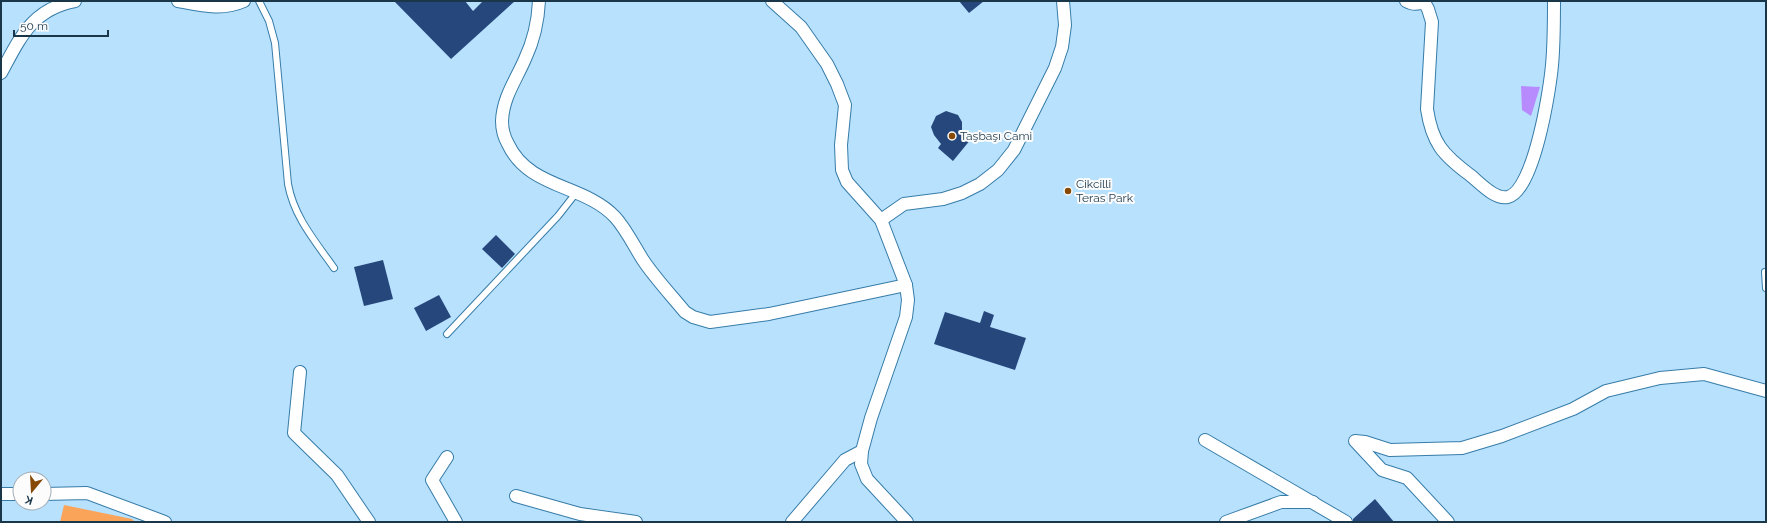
<svg xmlns="http://www.w3.org/2000/svg" width="1767" height="523" font-family="Raleway,sans-serif">
  <style>
    .green { fill: #f9a459 }
    .water { fill: #b78bfe }
    .building { fill: #26477c }
    .lines { fill: none; stroke-linecap: round; stroke-linejoin: round }
    .service-casing { stroke: #367ca8; stroke-width: 8 }
    .minor-casing { stroke: #367ca8; stroke-width: 14 }
    .service { stroke: #fff; stroke-width: 6 }
    .minor { stroke: #fff; stroke-width: 12 }
    .poi-dot { fill: #864a06; stroke: #fcfcfc; stroke-width: 1.5 }
    .labels { text-anchor: middle; stroke-width: 4; stroke-linejoin: round; paint-order: stroke }
    .poi-label { font-size: 12px; fill: #1a374a; stroke: #fcfcfc; text-anchor: start }
  </style>
  <rect width="100%" height="100%" fill="#b8e1fe"/>
  <!-- green -->
  <polygon class="green" points="64,505 132,519 135,522 60,522"/>
  <!-- water -->
  <polygon class="water" points="1521,86 1540,87 1531,116 1522,110"/>
  <!-- building -->
  <g class="building">
    <polygon points="394,1 465,1 473,11 483,1 515,1 451,59"/>
    <polygon points="959,1 984,1 969,13"/>
    <polygon points="946,111 958,115 962,122 962,132 971,139 953,161 938,148 941,144 934,135 931,127 936,116"/>
    <polygon points="496,235 515,254 502,268 482,249"/>
    <polygon points="383,260 393,299 364,306 354,267"/>
    <polygon points="439,295 451,317 426,331 414,308"/>
    <polygon points="984,311 994,315 990,327 1026,338 1015,370 934,344 945,312 980,323"/>
    <polygon points="1375,499 1394,522 1353,522 1353,519"/>
  </g>
  <g class="lines">
    <defs>
      <g id="service">
        <path d="M259,1L269,21L275,43L288,184C294,217 315,241 334,268"/>
        <polyline points="1765,272 1766,288"/>
        <polyline points="447,334 558,216 576,193"/>
      </g>
      <g id="minor">
        <path d="M178,1C200,5 222,11 244,1"/>
        <path d="M539,1C538,22 534,40 525,59C516,80 503,97 502,121C502,129 504,137 508,144C529,189 584,184 615,217C626,229 634,246 643,260C655,278 671,295 685,312L693,317L710,322L769,314L906,285"/>
        <polyline points="772,1 801,27 827,64 837,84 845,105 841,145 842,170 847,182 881,220 906,285 908,300 906,317 871,418 862,451 861,464 867,479 907,522"/>
        <path d="M1406,1C1413,5 1418,5 1424,1"/>
        <path d="M1424,2L1428,9L1432,22L1427,109C1432,143 1443,155 1470,175C1480,183 1495,200 1508,197C1534,191 1550,89 1552,65C1554,44 1554,22 1554,1"/>
        <path d="M1,73C20,38 32,9 75,1"/>
        <polyline points="881,220 904,204 943,199 962,193 980,184 998,170 1014,150 1055,68 1062,47 1065,25 1063,1"/>
        <polyline points="300,372 294,433 337,475 369,522"/>
        <polyline points="1205,440 1346,522"/>
        <polyline points="447,457 432,480 456,522"/>
        <polyline points="1,494 20,494"/>
        <polyline points="44,494 87,493 165,522"/>
        <polyline points="516,496 580,514 636,522"/>
        <polyline points="792,522 845,460 862,451"/>
        <polyline points="1226,522 1281,502 1313,502"/>
        <polyline points="1448,522 1407,478 1382,470 1355,441 1365,442 1390,450 1462,448 1502,436 1573,409 1606,391 1660,378 1704,374 1766,391"/>
      </g>
    </defs>
    <!-- service casing -->
    <use href="#service" class="service-casing"/>
    <!-- minor casing -->
    <use href="#minor" class="minor-casing"/>
    <!-- service -->
    <use href="#service" class="service"/>
    <!-- minor -->
    <use href="#minor" class="minor"/>
  </g>
  <!-- markers -->
  <g class="poi-dot">
    <circle cx="952" cy="136" r="4"/>
    <circle cx="1068" cy="191" r="4"/>
  </g>
  <g class="labels">
    <!-- poi labels -->
    <g class="poi-label">
      <text x="960" y="140">Taşbaşı Cami</text>
      <text x="1076" y="188">Cikcilli<tspan x="1076" dy="14">Teras Park</tspan></text>
    </g>
  </g>
  <!-- border -->
  <rect width="1767" height="523" fill="none" stroke="#1a374a" stroke-width="4"/>
  <!-- north arrow -->
  <g transform="translate(32 491) rotate(198)"><circle r="19" fill="#fcfcfc" stroke="#a2adb5"/>
  <path d="M0-3L7 15L0 10L-7 15Z" fill="#864a06"/>
  <text y="-6" font-size="11" font-weight="bold" text-anchor="middle" fill="#1a374a">K</text>
  </g>
  <!-- scale -->
  <path d="M14 30v6h94v-6" fill="none" stroke="#1a374a" stroke-width="2"/>
  <text x="20" y="30" font-size="12" fill="#1a374a" stroke="#fcfcfc" stroke-width="3" paint-order="stroke">50 m</text>
</svg>
